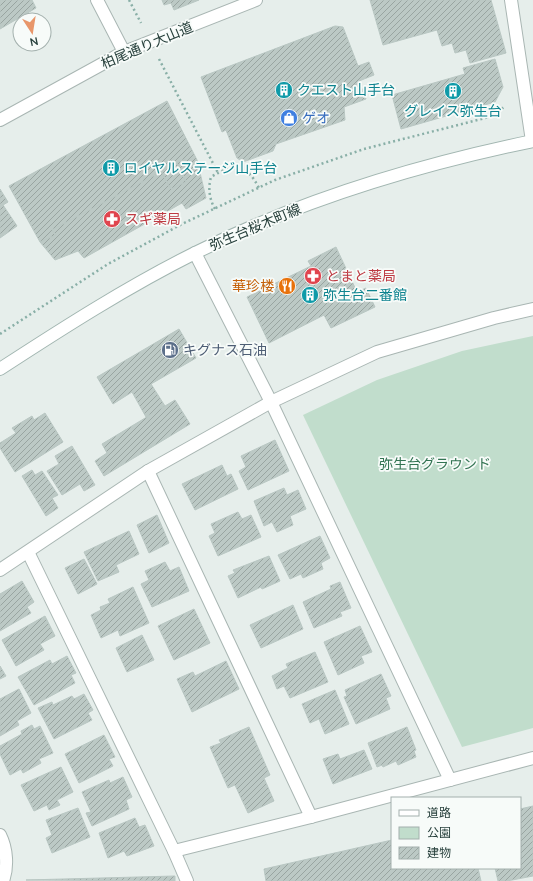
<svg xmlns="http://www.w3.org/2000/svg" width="533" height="881" font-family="'Nunito Sans','Noto Sans JP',sans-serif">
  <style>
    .green { fill: #c1ddcc }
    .building { fill: url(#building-hatch); stroke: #b9c7c3 }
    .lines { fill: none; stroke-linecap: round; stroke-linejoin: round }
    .minor-casing { stroke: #a9b6b3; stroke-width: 14 }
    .tertiary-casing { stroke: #a9b6b3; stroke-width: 14 }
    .secondary-casing { stroke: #a2b6b1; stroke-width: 14 }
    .path { stroke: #89afa7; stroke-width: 2.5; stroke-dasharray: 2 3; stroke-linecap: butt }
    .minor { stroke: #fff; stroke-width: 12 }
    .tertiary { stroke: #fff; stroke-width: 12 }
    .secondary { stroke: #fff; stroke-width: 12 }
    .labels { text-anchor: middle; stroke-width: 3.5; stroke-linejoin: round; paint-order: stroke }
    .street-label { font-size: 14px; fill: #263f3b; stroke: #f7fbf9 }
    .culture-label { font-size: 14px; fill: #0d838f; stroke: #f7fbf9; text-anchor: start }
    .shop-label { font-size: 14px; fill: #366cbe; stroke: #f7fbf9; text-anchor: start }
    .health-label { font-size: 14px; fill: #be3a42; stroke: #f7fbf9; text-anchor: start }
    .food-label { font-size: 14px; fill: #c56008; stroke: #f7fbf9; text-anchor: end }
    .service-label { font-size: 14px; fill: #4e5e75; stroke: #f7fbf9; text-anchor: start }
    .park-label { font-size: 14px; fill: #337453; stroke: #f7fbf9 }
  </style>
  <defs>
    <pattern id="building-hatch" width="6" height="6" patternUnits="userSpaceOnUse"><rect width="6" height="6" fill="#bcc9c5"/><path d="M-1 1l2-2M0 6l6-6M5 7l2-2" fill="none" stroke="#99a5a1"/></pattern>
  </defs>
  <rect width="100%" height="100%" fill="#e6eeeb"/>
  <!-- green -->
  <polygon class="green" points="533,336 533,728 462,747 303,415 377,380 462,351"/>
  <!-- building -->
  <g class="building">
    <polygon points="0,0 32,0 36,8 0,29"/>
    <polygon points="162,0 199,0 174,10 171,3 164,5"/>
    <polygon points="370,0 491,0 506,53 470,63 466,50 455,53 452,43 442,46 437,30 383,45"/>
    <polygon points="335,26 343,27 358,66 369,62 374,75 359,81 366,99 344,107 345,120 276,144 273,151 243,162 237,158 226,130 222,132 201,77"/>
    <polygon points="495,59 503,87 495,102 401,129 392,95 465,74 463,68"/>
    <polygon points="167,101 197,160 188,165 185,159 177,163 186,182 171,189 161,172 52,230 56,235 40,242 9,186"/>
    <polygon points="185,159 188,165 197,160 206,198 186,209 182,203 84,258 78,251 55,260 40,242 56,235 52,230 161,172 171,189 186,182 177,163"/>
    <polygon points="0,189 8,202 3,205 17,226 0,238"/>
    <polygon points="336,247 357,292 366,288 375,307 331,328 324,315 269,343 247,297 311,266 308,261"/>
    <polygon points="179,329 196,358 151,384 165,406 146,417 132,392 113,404 97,377"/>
    <polygon points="175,400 190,424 104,476 95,461 107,453 102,444"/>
    <polygon points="45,413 63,442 15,472 0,448 0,443 16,433 12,428 32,416 34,420"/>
    <polygon points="275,440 289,471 248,490 239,471 246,467 241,456"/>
    <polygon points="72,446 95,485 84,491 80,484 62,495 47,471 59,464 55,456"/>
    <polygon points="222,465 227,476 231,474 238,489 195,510 182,484"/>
    <polygon points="32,470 35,475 42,471 58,495 52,498 58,508 46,516 22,476"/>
    <polygon points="284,488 287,495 298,490 306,509 290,516 293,525 277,532 272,522 264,526 254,501"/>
    <polygon points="238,512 242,519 251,515 261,537 218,556 209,536 215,533 211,524"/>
    <polygon points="157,515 169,543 149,553 137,525"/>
    <polygon points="129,531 139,554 116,565 119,572 98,581 84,552"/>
    <polygon points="320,536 330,558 321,563 323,569 303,578 301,574 290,579 278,555"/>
    <polygon points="269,556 280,581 262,589 261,587 238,598 228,576 235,573 233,570"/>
    <polygon points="84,559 97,584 78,594 65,568"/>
    <polygon points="165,562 170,571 179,567 189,591 152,607 141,584 149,580 145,571"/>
    <polygon points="22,581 34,602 27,607 31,613 0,631 0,594"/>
    <polygon points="340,582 351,608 340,612 342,616 314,628 303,602 331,589 330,586"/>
    <polygon points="133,587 149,623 120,636 118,630 101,638 91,615 101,610 100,607 110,603 108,599"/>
    <polygon points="293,605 303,629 261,648 250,625"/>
    <polygon points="194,609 210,643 174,660 158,626"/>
    <polygon points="45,616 55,636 40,644 44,650 16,666 2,640"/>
    <polygon points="360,626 372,652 361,656 364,663 338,675 324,642"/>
    <polygon points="142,635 154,660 127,672 116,648"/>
    <polygon points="315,652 328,682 290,698 284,686 277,689 272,676 288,668 286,664"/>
    <polygon points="67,656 76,673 71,675 75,683 34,705 18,677 50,660 52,664"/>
    <polygon points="226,661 239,689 192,712 177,679 193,672 195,676"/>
    <polygon points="0,666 6,676 0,679"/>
    <polygon points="381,674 391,696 386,698 390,709 356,724 344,697 347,696 345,690"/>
    <polygon points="19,689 31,713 17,721 19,725 0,736 0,699"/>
    <polygon points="335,690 349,724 325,734 319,719 310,723 302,704"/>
    <polygon points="84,694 93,710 88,713 92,720 54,739 38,708 52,702 53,705 72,696 74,699"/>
    <polygon points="32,725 34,729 40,726 53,753 39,759 41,763 23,773 21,769 10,775 0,754 0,746 22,734 21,731"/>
    <polygon points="249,727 270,775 264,778 274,801 248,813 235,785 228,788 210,747 221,743 219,740"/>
    <polygon points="407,727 416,750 414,751 416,757 398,765 396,761 383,767 382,765 377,767 368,743"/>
    <polygon points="104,735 115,757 109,759 113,766 79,783 65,754"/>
    <polygon points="364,750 372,769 333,784 323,759 338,754 340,759"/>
    <polygon points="61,767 73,792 57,800 60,805 49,810 47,805 34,811 21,785"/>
    <polygon points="123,777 132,797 126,800 129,809 92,826 86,813 91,812 82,792 109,780 110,783"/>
    <polygon points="533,806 533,876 507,881 498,881 495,868 520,868 520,809"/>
    <polygon points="78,808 90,837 52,853 46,838 52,835 46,820"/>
    <polygon points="135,818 139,827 145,825 154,846 127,856 124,851 108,858 99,833"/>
    <polygon points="392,840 392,868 478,868 481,881 266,881 264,869"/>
    <polygon points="175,876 175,881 26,880"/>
  </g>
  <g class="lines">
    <defs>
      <g id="minor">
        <polyline points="97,0 124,52"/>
        <polyline points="0,120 124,52 256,0"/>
        <polyline points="195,253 271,402 450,780"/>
        <polyline points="148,471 311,817"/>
        <polyline points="28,552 174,851 187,881"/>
        <polyline points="0,570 148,471 271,402 377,352 494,318 533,309"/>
        <path d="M0,835C7,849 8,867 3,881"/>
        <polyline points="174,851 311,817 533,758"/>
      </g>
      <polyline id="tertiary" points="511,0 532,141"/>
      <path id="secondary" d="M0,369C63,328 127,287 195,253C301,200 417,165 533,141"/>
    </defs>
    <!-- minor casing -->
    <use href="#minor" class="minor-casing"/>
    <!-- tertiary casing -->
    <use href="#tertiary" class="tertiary-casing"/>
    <!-- secondary casing -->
    <use href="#secondary" class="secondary-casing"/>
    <!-- path -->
    <g class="path">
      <polyline points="129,0 141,23"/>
      <polyline points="159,59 218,173"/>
      <path d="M215,209C209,198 208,188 211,177C234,163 246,163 259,188"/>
      <polyline points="0,334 108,264 182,224 275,180 364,149 497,115 505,105"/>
    </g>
    <!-- minor -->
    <use href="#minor" class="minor"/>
    <!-- tertiary -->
    <use href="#tertiary" class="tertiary"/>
    <!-- secondary -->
    <use href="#secondary" class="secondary"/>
  </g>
  <!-- icons -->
  <defs>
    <symbol id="building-disc" viewBox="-11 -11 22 22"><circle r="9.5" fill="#0f9aa8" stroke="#f7fbf9"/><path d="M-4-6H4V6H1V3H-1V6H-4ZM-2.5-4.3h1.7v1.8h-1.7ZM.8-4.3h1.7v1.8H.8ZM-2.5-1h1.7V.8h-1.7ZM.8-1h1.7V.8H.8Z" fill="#fff"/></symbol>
    <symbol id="shop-disc" viewBox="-11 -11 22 22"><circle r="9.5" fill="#3f7fe0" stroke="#f7fbf9"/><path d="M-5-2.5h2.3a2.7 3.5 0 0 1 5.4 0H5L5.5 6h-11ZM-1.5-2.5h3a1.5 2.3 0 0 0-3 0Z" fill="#fff"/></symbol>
    <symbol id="pharmacy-disc" viewBox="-11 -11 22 22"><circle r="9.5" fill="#e0444e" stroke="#f7fbf9"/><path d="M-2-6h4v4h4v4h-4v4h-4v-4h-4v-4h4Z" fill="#fff"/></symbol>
    <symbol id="restaurant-disc" viewBox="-11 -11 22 22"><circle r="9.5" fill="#e8710a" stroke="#f7fbf9"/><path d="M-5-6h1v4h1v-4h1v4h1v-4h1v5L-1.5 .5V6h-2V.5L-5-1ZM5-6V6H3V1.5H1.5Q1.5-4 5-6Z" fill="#fff"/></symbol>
    <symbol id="fuel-disc" viewBox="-11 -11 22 22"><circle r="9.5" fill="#5c6f8a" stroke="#f7fbf9"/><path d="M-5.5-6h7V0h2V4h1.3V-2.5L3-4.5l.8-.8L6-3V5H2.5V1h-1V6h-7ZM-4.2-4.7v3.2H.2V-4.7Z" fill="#fff"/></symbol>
  </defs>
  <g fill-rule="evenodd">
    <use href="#building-disc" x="274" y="80" width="20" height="20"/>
    <use href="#building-disc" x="443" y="81" width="20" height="20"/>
    <use href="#shop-disc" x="279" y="108" width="20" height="20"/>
    <use href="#building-disc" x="101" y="158" width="20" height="20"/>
    <use href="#pharmacy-disc" x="102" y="209" width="20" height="20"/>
    <use href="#pharmacy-disc" x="303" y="266" width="20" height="20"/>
    <use href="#restaurant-disc" x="277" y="276" width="20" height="20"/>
    <use href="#building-disc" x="300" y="285" width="20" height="20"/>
    <use href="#fuel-disc" x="160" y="340" width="20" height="20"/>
  </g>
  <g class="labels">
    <!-- street labels -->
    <g class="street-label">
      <text transform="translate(147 45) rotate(-23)" y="5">柏尾通り大山道</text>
      <text transform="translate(255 227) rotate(-23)" y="5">弥生台桜木町線</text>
    </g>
    <!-- culture labels -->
    <g class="culture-label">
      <text x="297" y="95">クエスト山手台</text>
      <text x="453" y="116" text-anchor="middle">グレイス弥生台</text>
      <text x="124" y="173">ロイヤルステージ山手台</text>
      <text x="323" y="300">弥生台二番館</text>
    </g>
    <!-- shop labels -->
    <g class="shop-label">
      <text x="302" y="123">ゲオ</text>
    </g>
    <!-- health labels -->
    <g class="health-label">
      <text x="125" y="224">スギ薬局</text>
      <text x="326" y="281">とまと薬局</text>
    </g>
    <!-- food labels -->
    <g class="food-label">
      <text x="274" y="291">華珍楼</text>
    </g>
    <!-- service labels -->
    <g class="service-label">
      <text x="183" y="355">キグナス石油</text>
    </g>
    <!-- park labels -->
    <g class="park-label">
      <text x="435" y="469">弥生台グラウンド</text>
    </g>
  </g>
  <!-- legend -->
  <rect x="391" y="797" width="130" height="72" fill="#f7fbf9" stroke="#a3b0ad"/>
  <rect x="399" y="810" width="20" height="6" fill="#ffffff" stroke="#a3b0ad"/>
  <text x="427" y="817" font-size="12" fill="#263f3b">道路</text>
  <rect x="399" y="827" width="20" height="12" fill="#c1ddcc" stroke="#a3b0ad"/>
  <text x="427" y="837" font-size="12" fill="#263f3b">公園</text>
  <rect x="399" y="847" width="20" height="12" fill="url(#building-hatch)" stroke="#a3b0ad"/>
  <text x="427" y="857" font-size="12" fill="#263f3b">建物</text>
  <!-- north arrow -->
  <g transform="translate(32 32) rotate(168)"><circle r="19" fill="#f7fbf9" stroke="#a3b0ad"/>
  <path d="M0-3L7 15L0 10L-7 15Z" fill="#e8966a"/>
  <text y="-6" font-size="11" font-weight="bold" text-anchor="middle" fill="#263f3b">N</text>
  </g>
</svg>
